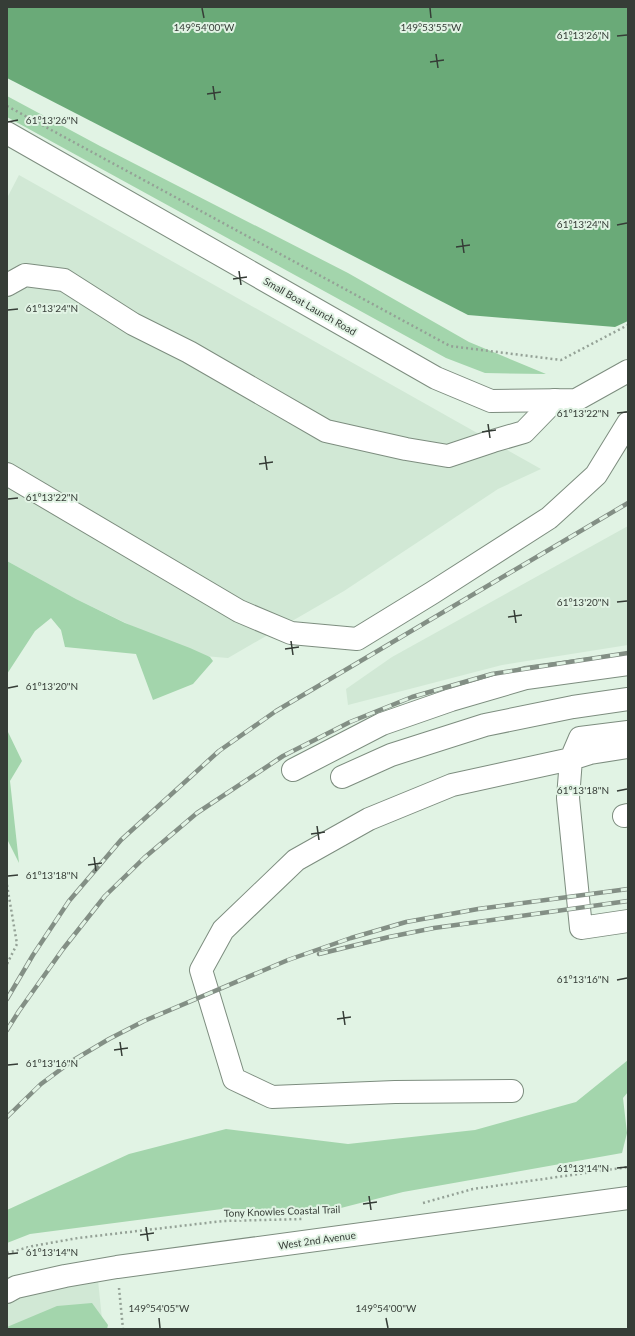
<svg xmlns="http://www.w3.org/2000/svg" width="635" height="1336" font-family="Lato,sans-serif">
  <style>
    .built { fill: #d1e8d5 }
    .green { fill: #a3d5ac }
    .water { fill: #6aaa78 }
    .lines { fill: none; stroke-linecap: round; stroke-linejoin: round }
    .minor-casing { stroke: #7d8d7f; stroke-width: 24 }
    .path { stroke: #94a196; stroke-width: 2.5; stroke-dasharray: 2 3; stroke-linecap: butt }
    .minor { stroke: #fff; stroke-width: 22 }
    .rail-casing { stroke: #838f85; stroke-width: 4.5 }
    .rail { stroke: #e1f3e4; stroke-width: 3; stroke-dasharray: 9; stroke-linecap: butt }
    .ticks { fill: none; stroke: #363d37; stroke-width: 1.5 }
    .labels { text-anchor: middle; stroke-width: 4; stroke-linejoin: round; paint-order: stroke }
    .street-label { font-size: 10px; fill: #363d37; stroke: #e1f3e4 }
    .ticks-label { font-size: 10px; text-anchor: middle; fill: #363d37; stroke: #e1f3e4; stroke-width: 4; stroke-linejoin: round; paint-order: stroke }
  </style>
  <rect width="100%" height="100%" fill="#e1f3e4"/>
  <!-- built -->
  <g class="built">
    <polygon points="19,175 541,469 498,489 344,591 228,658 192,655 76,599 7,561 7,198"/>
    <polygon points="628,526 628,645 502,665 348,705 346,689 392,657"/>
    <polygon points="98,1280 103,1329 7,1329 7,1299"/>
  </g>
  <!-- green -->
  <g class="green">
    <polygon points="7,96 100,146 348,273 469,342 546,374 485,373 446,358 7,117"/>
    <polygon points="7,561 76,599 125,623 190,648 210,657 213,661 193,684 153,700 136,654 65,647 61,630 51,618 35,631 7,674"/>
    <polygon points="7,714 8,732 22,761 10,781 19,863 7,839"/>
    <polygon points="628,1060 628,1092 623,1098 627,1133 622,1153 403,1192 337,1209 222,1209 30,1234 7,1243 7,1210 129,1154 226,1129 348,1144 475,1130 576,1102"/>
    <polygon points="92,1303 108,1325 107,1329 7,1329 7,1327 57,1306"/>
  </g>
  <!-- water -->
  <polygon class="water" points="7,7 628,7 628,321 615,327 468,315 7,78"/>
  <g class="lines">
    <defs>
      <g id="minor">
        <polyline points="7,133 436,378 491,401 576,400 628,371"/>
        <polyline points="7,285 25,275 64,280 133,324 189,352 326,431 406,449 448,456 493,441 524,432 555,400"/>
        <polyline points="7,474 239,611 291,633 357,639 432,593 549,518 596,475 628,423"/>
        <polyline points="628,747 590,753 571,759 568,798 581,928 628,921"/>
        <polyline points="293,770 382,724 451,700 526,678 628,664"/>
        <polyline points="342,777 391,755 485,725 573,707 628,699"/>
        <polyline points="624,816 628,815"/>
        <polyline points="512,1091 395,1092 272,1097 234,1079 201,970 223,930 296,860 369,819 452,785 571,759 580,738 628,732"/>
        <polyline points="7,1292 16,1287 65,1276 117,1267 628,1198"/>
      </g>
    </defs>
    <!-- minor casing -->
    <use href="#minor" class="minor-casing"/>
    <!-- path -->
    <g class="path">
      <polyline points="7,106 450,346 561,360 628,325"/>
      <polyline points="7,885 17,944 7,964"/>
      <polyline points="423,1203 473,1189 628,1167"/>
      <polyline points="7,1253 33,1246 78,1238 223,1221 302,1219"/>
      <polyline points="119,1288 123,1329"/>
    </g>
    <!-- minor -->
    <use href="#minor" class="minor"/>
    <defs>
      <g id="rail">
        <polyline points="319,954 389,937 434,928 628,901"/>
        <polyline points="7,999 33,955 69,901 121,840 219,751 276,711 628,503"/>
        <polyline points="7,1030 19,1011 63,949 105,896 144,858 197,813 283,756 350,722 412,697 492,674 628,653"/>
        <polyline points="7,1117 41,1084 72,1061 109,1039 144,1021 288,960 351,938 406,922 478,909 628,889"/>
      </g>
    </defs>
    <!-- rail casing -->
    <use href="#rail" class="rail-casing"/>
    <!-- rail -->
    <use href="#rail" class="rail"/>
  </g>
  <!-- ticks -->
  <path class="ticks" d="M202,8L204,18M430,8L431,18M617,36L627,35M436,54L438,68M430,62L444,60M213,86L215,100M207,94L221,92M8,122L18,120M617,225L627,223M462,239L464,253M456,247L470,245M239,271L241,285M233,279L247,277M8,310L18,309M617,413L627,412M488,424L490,438M482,432L496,430M265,456L267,470M259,464L273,462M8,499L18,498M617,602L627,601M514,610L516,623M508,617L522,615M291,641L293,655M285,649L299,647M8,688L18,686M617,791L627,789M317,826L319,840M311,834L325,832M94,857L96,871M88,865L102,863M8,876L18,875M617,980L627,978M343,1011L345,1025M337,1019L351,1017M120,1042L122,1056M114,1050L128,1048M8,1065L18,1064M617,1168L627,1167M369,1196L371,1210M363,1204L377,1202M146,1227L148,1241M140,1235L154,1233M8,1254L18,1253M159,1318L160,1328M386,1318L388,1328"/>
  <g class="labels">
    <!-- street labels -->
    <g class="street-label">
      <text transform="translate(310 306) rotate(30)" y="4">Small Boat Launch Road</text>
      <text transform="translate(282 1211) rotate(-2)" y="4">Tony Knowles Coastal Trail</text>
      <text transform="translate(317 1240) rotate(-8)" y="4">West 2nd Avenue</text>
    </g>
  </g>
  <g class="ticks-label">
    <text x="204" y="31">149°54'00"W</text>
    <text x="431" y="31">149°53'55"W</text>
    <text x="583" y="39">61°13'26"N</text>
    <text x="52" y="124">61°13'26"N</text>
    <text x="583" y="228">61°13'24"N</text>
    <text x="52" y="312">61°13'24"N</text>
    <text x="583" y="417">61°13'22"N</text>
    <text x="52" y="501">61°13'22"N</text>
    <text x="583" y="606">61°13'20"N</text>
    <text x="52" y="690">61°13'20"N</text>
    <text x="583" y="794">61°13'18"N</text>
    <text x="52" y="879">61°13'18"N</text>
    <text x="583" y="983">61°13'16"N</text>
    <text x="52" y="1067">61°13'16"N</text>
    <text x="583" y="1172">61°13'14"N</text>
    <text x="52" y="1256">61°13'14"N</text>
    <text x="159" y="1312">149°54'05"W</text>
    <text x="386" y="1312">149°54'00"W</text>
  </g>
  <!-- border -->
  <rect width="635" height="1336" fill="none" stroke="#363d37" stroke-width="16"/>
</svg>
